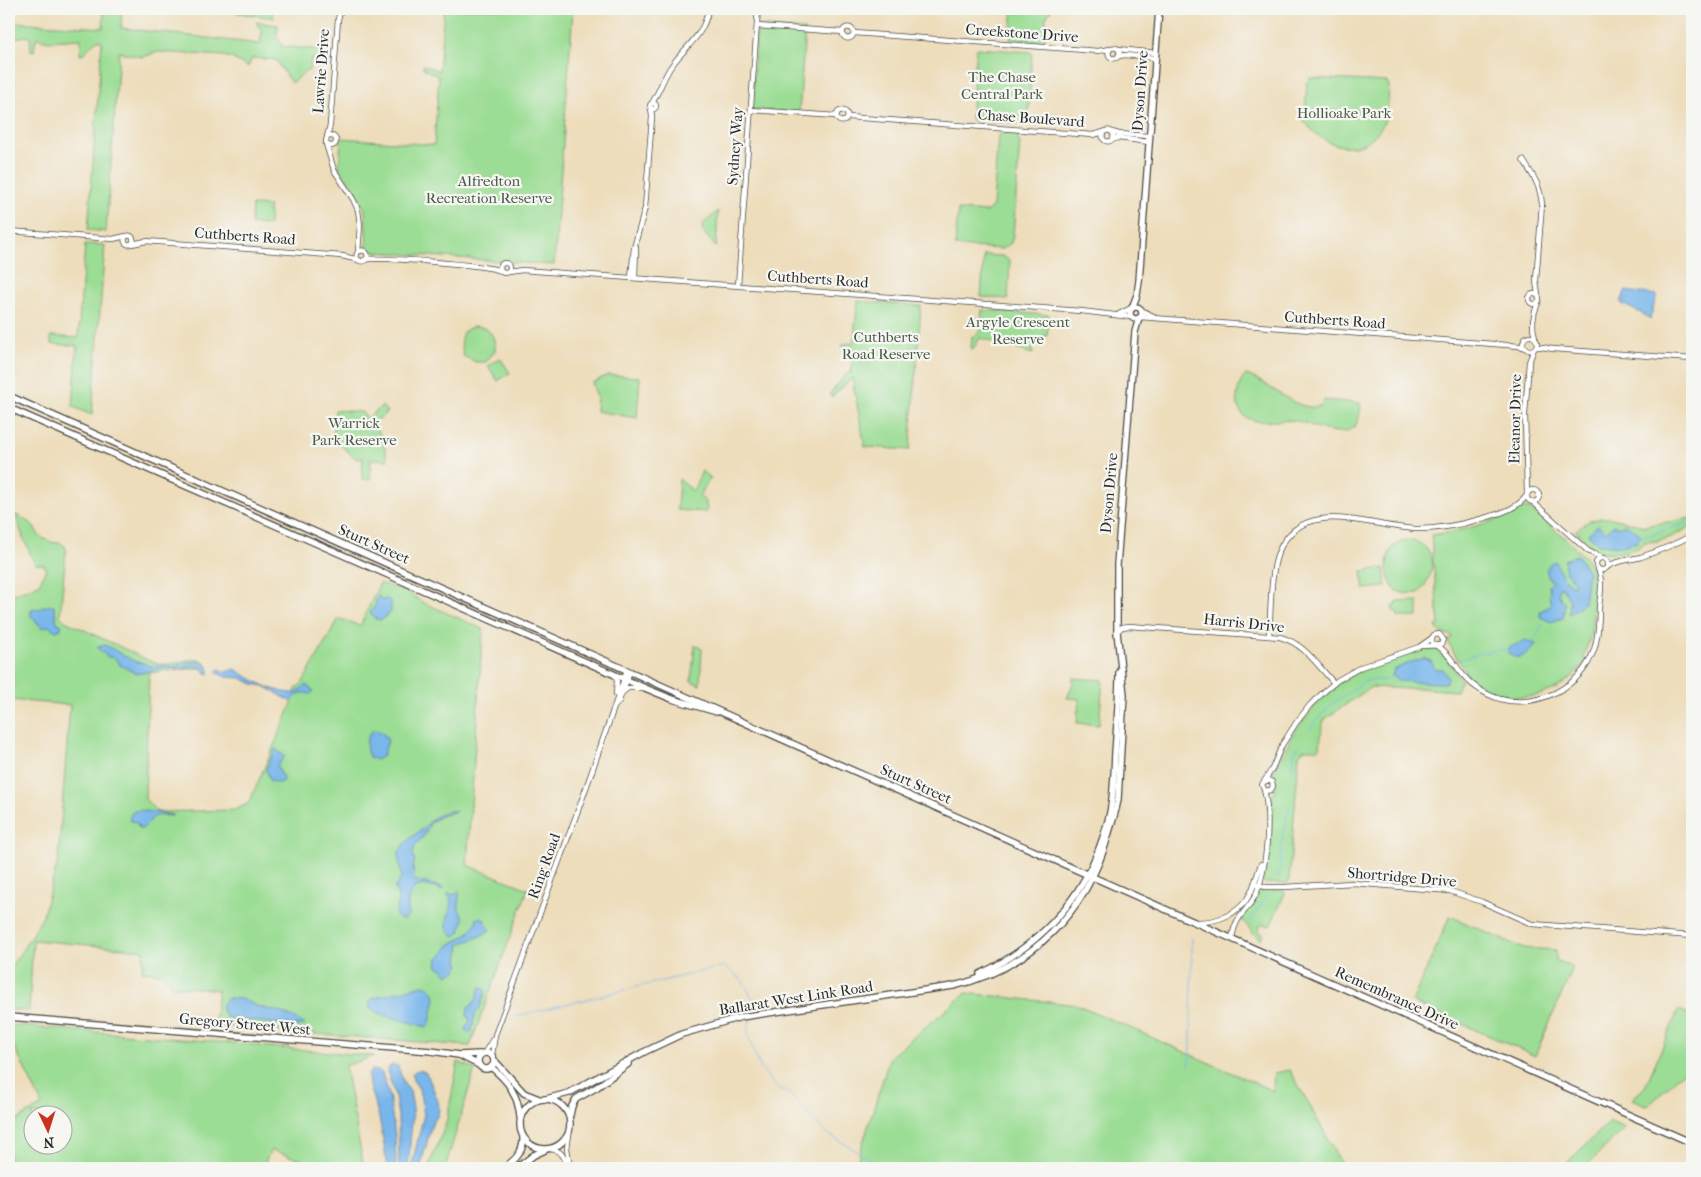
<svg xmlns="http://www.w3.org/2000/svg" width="1701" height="1177" font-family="'IM FELL French Canon',serif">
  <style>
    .green { fill: #9bdd94; stroke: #638460; fill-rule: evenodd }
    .water { fill: #78b6eb; stroke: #52708b }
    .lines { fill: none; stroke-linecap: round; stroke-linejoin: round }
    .stream { stroke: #78b6eb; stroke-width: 1 }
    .minor-casing { stroke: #484641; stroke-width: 6 }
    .major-casing { stroke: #484641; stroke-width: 8 }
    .minor { stroke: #fff; stroke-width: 4.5 }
    .major { stroke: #fff; stroke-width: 5.5 }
    .labels { text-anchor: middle; stroke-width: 4.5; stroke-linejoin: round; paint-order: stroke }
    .street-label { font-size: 15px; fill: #2b2b2b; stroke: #f6f6f2 }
    .park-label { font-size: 15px; fill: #475845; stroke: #f6f6f2 }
  </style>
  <rect width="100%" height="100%" fill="#f6f6f2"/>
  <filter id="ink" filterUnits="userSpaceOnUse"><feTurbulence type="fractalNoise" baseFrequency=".02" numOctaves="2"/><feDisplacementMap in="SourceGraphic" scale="10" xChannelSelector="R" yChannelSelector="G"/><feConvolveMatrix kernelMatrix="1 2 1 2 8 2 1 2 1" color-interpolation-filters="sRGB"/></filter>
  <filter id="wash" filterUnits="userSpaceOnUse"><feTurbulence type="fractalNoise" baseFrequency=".0096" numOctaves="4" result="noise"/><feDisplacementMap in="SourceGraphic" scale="20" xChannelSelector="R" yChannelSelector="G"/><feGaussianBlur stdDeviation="1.12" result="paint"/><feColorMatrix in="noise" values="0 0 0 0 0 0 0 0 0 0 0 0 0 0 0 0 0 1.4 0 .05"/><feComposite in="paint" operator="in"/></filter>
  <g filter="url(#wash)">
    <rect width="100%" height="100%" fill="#edddbb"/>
    <!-- green -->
    <g class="green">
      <polygon points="104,9 122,9 121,28 260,44 262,32 256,22 278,25 277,36 282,46 331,51 330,63 311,59 310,69 291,83 276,60 252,58 248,67 231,58 224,56 158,52 142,57 119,52 106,232 88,230 102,41 97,40 82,55 80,55 81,39 50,41 36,38 34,51 31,51 30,37 25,36 9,39 9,22 103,28"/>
      <polygon points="232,9 271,9 274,18 238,13"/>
      <polygon points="444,9 573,9 554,265 376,252 367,248 365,210 353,186 339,169 341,138 434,145 439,77 423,68 423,65 439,71"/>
      <polygon points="1013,9 1052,9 1046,17 1045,41 1023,43 1010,39"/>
      <polygon points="757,26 805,30 799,113 751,110"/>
      <polygon points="978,48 1031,52 1032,53 1028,123 1026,124 972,120 971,118 976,49"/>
      <path d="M1310,78L1387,82L1389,85C1388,98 1389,114 1382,126C1364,156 1330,150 1310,128C1308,124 1305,123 1303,119L1305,114L1307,81Z"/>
      <polygon points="1010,132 1018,135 1018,141 1020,142 1013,236 1011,243 1002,249 955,246 958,210 986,212 993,206 998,135"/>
      <polygon points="252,205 269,206 269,225 251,224"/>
      <polygon points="718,211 716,247 702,231 703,224"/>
      <polygon points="85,244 105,245 92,415 73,407 77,346 51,344 51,336 78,338"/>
      <polygon points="984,255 1002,256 1010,261 1008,299 981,297"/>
      <polygon points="858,301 921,306 910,450 865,447 852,378 832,397 829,395 847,373 851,373 853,351 843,349 843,344 853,343"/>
      <polygon points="982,310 1049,315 1047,336 1034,339 1033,354 980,338 973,349 971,349 972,336 974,337 980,331"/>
      <path d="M473,326C489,326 496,336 495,351L486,362H476L463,356L461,339L463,332Z"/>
      <polygon points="500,358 510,373 498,381 488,366"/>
      <polygon points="608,375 640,377 637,418 596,411 597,397 592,383"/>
      <path d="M1246,375C1267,380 1297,414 1320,406L1324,400L1361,403C1360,411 1360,422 1353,428C1339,438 1314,426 1301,422C1280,415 1240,435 1237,399C1237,392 1240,380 1246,375Z"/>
      <polygon points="382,406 387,412 374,423 382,438 388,460 371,459 370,480 362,479 363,459 355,458 333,438 335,410 361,412 368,418"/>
      <polygon points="702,471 711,478 699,496 706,502 707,512 677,510 679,479 693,491"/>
      <path d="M1523,508L1530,509L1562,535L1588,560L1595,573L1596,577L1591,635L1583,658L1586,660C1559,702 1506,709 1469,678L1465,673L1466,671C1459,661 1452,652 1448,640L1452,638L1451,635C1443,634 1439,634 1436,626L1439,625L1431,535C1464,531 1494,522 1523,508Z"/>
      <path d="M15,514L32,524L40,537L54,543L59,542L65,546L66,551L60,616L65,621C85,630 105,640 125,649C137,655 149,662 161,664C177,666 209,647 209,674L206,673L201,668L149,673L145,799L157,812L235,810L249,803L291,706L296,689L303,682L338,620L341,619L360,626L380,583L407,592L422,602L483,629L467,865L528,889L470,1046L214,1026L218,990L173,986L161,973L142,971L144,950L33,940L29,1011L9,1009V968L18,957L42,918L58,861L70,705L9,700V616H11L12,600H9V596L39,584L46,569L44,565L38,564L36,565C30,557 29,546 22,537H23Z"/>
      <polygon points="1602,518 1611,518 1644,526 1692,518 1692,526 1671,537 1658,541 1645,542 1638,548 1619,553 1599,552 1575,531 1589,521"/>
      <path d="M1413,540C1440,550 1435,575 1419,593C1412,593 1402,595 1396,590C1385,581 1384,556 1394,546C1399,541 1406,541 1413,540Z"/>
      <polygon points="1384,568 1386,587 1364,589 1362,571"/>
      <polygon points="1418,601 1418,617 1398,617 1398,613 1392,610 1393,606 1397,605 1397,602"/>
      <polygon points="695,645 702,649 700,685 691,681"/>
      <path d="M1426,647C1431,647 1435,647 1439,649C1442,650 1460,678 1461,680L1456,691L1417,688L1408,689L1371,687L1325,719L1322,726L1320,747L1317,749H1304L1299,755L1289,882L1286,884L1265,883L1262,880L1269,855L1271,831L1269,805L1276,787L1274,771L1294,732L1314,708L1313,707C1321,699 1330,689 1340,682C1366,665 1398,657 1426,647Z"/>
      <polygon points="1073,678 1103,680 1099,725 1077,723 1079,699 1067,698 1073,684"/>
      <path d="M1262,890H1284L1285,893L1271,925L1269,926L1264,924L1259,927V932L1263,934L1261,939C1251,934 1249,925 1240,919L1258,892Z"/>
      <polygon points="1450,916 1522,948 1556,950 1556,960 1573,968 1535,1056 1412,1002"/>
      <polygon points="966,993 1078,1005 1273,1091 1274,1073 1290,1070 1344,1168 855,1168 890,1057"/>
      <polygon points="1680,1010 1692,1016 1692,1063 1648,1106 1632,1099 1645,1087 1678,1011"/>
      <path d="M9,1025L257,1045L258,1046L374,1056L345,1066L364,1168L332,1164L331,1168H326L271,1150L262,1168H9V1125L42,1105L9,1036ZM62,1114V1144H32V1114Z"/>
      <polygon points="458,1062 475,1069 445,1168 428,1168 446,1124"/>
      <polygon points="1610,1122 1625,1128 1584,1168 1561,1168"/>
    </g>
    <!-- water -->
    <g class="water">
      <path d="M1625,291L1657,295L1650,319C1642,312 1630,309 1621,303Z"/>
      <polygon points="1624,524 1632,528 1641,535 1637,542 1621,546 1599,544 1588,534 1598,525 1606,532 1613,525 1619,527"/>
      <path d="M1577,555L1588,572L1584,603L1569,614L1570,601L1562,587L1560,586L1558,594L1565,604L1563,618L1551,622L1540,617V611L1551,606L1549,595L1550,588L1548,586L1552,582C1545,574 1544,565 1555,561L1563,577L1573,586L1574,581L1566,573L1564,560Z"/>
      <polygon points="378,596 383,600 387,599 391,602 391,612 381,620 375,619 370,612 375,606"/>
      <polygon points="43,606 54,606 57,623 61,624 61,629 56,631 48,626 42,628 31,616 31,610 40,609"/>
      <path d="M1525,640L1536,644C1529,654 1518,663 1508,653L1509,648C1515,644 1520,644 1525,640Z"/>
      <path d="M105,645C116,650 134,664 144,663L149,666H170L198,661L204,663L209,669V674L206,673L201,667L194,666L187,668L161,669L137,674L120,665L115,658L108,657L97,648L98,647Z"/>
      <polygon points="1424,658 1431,661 1435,669 1443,669 1448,679 1445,683 1439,683 1399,681 1392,675 1394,670 1406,664"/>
      <path d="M220,669L225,672L235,669C252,680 277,694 296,693L306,685L314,691L310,694C302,691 296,694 292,702L264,686L253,684L241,678L226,677L217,673V670Z"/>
      <path d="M373,730L382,732L388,740L383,756L376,760L369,757C365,747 365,738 373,730Z"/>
      <polygon points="275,749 284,756 283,759 277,766 283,778 282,782 279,783 270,781 266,769"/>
      <path d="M140,810L173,815L172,816C150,815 157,815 142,829L139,828L137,823L129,820L132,812Z"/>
      <path d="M456,811L441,816L431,822L423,837L415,845L413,854L415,861L413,867L414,880L441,887L443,890L424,885L415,887L408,900V916L404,920C388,917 401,905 398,897C397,892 395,891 395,886C409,876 394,862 400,850C404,842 415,836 420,830L423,829C431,819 441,810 456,811Z"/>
      <path d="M459,891V909L464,918L460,932L454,937C435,920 461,908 447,894L449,893L453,895Z"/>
      <path d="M481,917L484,919L490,930C481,937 471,940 460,944L458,961L460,965L456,971L448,975L443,969L437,966L438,958L444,952L449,945L468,934L476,923L477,918Z"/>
      <path d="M423,985C439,989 435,1001 432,1012C431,1019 431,1023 426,1027L380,1014L370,1008V1002L372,999Z"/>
      <path d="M482,987L486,990L479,1010L475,1014L472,1031L468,1033L465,1029L470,1021L467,1015L468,1008C474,1004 479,997 479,989Z"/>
      <polygon points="229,998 242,999 259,1007 280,1012 298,1020 305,1025 294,1026 228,1018 224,1015 221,1006 225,1000"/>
      <polygon points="393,1065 398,1066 404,1084 410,1091 413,1109 408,1168 399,1168 398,1116 395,1096 387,1071 389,1067"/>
      <path d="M372,1070L378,1071L382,1073L389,1095L395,1135L396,1168H387C385,1150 382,1131 378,1113C374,1100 368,1089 368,1075Z"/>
      <polygon points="420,1070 425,1072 428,1076 438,1101 439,1108 438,1115 432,1124 420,1168 411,1168 424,1114 419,1089 413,1080 412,1075 415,1071"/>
    </g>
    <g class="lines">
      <!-- stream -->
      <g class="stream">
        <polyline points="262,9 263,12"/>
        <polyline points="1640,538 1692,521"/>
        <polyline points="1531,642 1537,635 1542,625"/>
        <path d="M1460,660C1475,655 1492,648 1508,650"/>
        <polyline points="1311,729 1314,722 1332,704 1366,681 1384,680 1394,676"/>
        <polyline points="1292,774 1294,753 1300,744"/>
        <polyline points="1277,878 1279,873 1282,841 1289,806"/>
        <polyline points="1250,921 1268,895"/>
        <polyline points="513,1017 724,966 742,980 755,1002 752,1013"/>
        <polyline points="751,1017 748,1027 748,1036 760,1067 777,1088 788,1092 826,1133 862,1154 882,1168"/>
        <polyline points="1189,1065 1191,1047 1192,938"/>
      </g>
    </g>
  </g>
  <g filter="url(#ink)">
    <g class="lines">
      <defs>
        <g id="minor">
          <polyline points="757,26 843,32"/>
          <circle cx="848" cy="33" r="5.5"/>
          <polyline points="854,33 1098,51 1110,49"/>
          <circle cx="1114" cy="53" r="5.5"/>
          <polyline points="1118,49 1156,53"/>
          <polyline points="1118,56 1125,55 1155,58"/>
          <path d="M652,103C659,92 663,79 670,68C684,47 705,36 708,9"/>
          <circle cx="653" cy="106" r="3"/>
          <polyline points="751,110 836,116"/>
          <circle cx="842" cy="116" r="5.5"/>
          <polyline points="848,117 1093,135 1104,132"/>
          <circle cx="1108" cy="136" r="5.5"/>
          <polyline points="1112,132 1119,134 1149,136"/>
          <circle cx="331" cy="141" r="5"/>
          <polyline points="327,137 330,125 338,19 341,9"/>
          <polyline points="1112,140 1118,138 1149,142"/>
          <polyline points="326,144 334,170 353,199 358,210 360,225 358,252"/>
          <path d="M1523,160C1533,176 1540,184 1542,204L1536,281L1538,295"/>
          <polyline points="9,231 113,239 126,236"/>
          <circle cx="129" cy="240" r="4.5"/>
          <polyline points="132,244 146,241 342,256 359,260"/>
          <circle cx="362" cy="256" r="5.5"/>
          <path d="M364,260C377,256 487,265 501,271"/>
          <circle cx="505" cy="268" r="5"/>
          <polyline points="509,272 522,270 1081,311 1131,317"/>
          <polyline points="631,278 634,248 645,208 652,117 651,108"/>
          <polyline points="635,278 636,247"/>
          <polyline points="738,286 758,9"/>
          <circle cx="1534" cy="299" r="5"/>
          <polyline points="1141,310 1153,316"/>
          <polyline points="1119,314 1131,308"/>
          <polyline points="1140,317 1520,346 1525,348"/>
          <circle cx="1530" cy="343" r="7"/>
          <path d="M1535,337C1531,325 1533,314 1538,303"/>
          <polyline points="1536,347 1542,347 1553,349 1692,359"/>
          <circle cx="1533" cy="496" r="6"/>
          <polyline points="1527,494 1525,414 1529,362 1534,349"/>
          <polyline points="1533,502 1588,551 1602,558"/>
          <circle cx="1602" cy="564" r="6"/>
          <path d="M1607,567C1617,560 1630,560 1641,557C1659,551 1676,544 1692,535"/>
          <path d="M1117,632L1122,627L1129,626L1280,637C1304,643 1318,666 1334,683"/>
          <path d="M1269,636C1271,612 1270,574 1278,553C1302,494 1371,528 1418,529C1439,529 1460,525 1481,519C1497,514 1517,510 1527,495"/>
          <polyline points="1422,646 1441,645 1443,639 1439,634 1434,635 1432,638 1432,643 1436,646"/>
          <path d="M1437,646C1447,651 1453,662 1460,671C1470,685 1484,694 1500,699C1538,709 1581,687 1594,650C1598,637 1599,622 1599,608C1600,595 1604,580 1597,567"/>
          <polyline points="615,675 617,681 616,694"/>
          <polyline points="623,692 628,688 643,688"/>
          <polyline points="615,706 619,701 630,671"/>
          <polyline points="1264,782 1268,780 1272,782 1273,786 1271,790 1265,791 1262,785 1263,783 1272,769 1282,745 1296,723 1310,705 1327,689 1338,680 1361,667 1419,647 1432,638"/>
          <polyline points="1254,884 1266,887 1285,887 1353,883 1450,891 1482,902 1532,924 1692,936"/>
          <path d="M1195,922C1216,923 1240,914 1250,894C1255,885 1257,874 1261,864"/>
          <path d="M1232,939C1235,916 1245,914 1255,896C1267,872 1271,816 1264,790"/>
          <polyline points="485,1052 493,1039"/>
          <polyline points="492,1055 495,1035 584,794 627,670"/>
          <path d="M550,1149C560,1150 564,1155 567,1165"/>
          <polyline points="570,1168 567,1148 570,1129"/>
        </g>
        <g id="major">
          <circle cx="1136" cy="313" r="6"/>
          <polyline points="1132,308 1137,295 1139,281 1159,9"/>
          <polyline points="9,396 1692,1143"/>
          <polyline points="9,408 645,688 672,699 717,712"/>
          <path d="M980,974C1047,942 1091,890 1109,817C1114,796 1114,774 1115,753C1117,726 1119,699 1119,672"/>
          <polyline points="9,1017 431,1051 459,1055 480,1054"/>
          <circle cx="486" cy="1061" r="8"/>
          <polyline points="461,1056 479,1065"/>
          <polyline points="494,1060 524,1093 539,1099"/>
          <path d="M491,1067C508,1081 518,1094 520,1117"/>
          <circle cx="545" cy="1124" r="25"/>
          <path d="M546,1099L569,1093L644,1052L682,1034L741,1017L953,986C1031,968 1086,913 1108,836C1111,824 1116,813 1118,799L1124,695L1117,632V565L1135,332L1139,318"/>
          <polyline points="570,1115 572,1106 576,1099 597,1087 628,1064"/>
          <path d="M504,1168C515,1160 524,1152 523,1138"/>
          <polyline points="517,1168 534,1155 545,1150"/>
        </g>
      </defs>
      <!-- minor casing -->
      <use href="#minor" class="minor-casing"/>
      <!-- major casing -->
      <use href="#major" class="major-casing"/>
      <!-- minor -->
      <use href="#minor" class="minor"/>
      <!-- major -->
      <use href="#major" class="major"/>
    </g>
  </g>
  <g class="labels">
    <!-- street labels -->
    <g class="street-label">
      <text transform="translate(1022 33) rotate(4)" y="5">Creekstone Drive</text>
      <text transform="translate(321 71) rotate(-86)" y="5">Lawrie Drive</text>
      <text transform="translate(1140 91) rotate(-86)" y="5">Dyson Drive</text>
      <text transform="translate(1031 118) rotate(4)" y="5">Chase Boulevard</text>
      <text transform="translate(735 146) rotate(-86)" y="5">Sydney Way</text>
      <text transform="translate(245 236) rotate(4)" y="5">Cuthberts Road</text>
      <text transform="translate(818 279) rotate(4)" y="5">Cuthberts Road</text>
      <text transform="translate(1335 320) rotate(4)" y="5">Cuthberts Road</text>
      <text transform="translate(1515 419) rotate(-89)" y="5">Eleanor Drive</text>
      <text transform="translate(1109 493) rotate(-85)" y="5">Dyson Drive</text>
      <text transform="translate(374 544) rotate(24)" y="5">Sturt Street</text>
      <text transform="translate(1244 623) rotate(6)" y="5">Harris Drive</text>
      <text transform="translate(916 784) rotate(24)" y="5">Sturt Street</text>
      <text transform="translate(544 866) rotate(-70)" y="5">Ring Road</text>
      <text transform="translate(1402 877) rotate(5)" y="5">Shortridge Drive</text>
      <text transform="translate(796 998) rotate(-9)" y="5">Ballarat West Link Road</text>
      <text transform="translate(1397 998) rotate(24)" y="5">Remembrance Drive</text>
      <text transform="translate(245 1024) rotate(5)" y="5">Gregory Street West</text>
    </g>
    <!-- park labels -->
    <g class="park-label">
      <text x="1002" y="82">The Chase<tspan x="1002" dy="17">Central Park</tspan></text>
      <text x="1344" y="118">Hollioake Park</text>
      <text x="489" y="186">Alfredton<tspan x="489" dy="17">Recreation Reserve</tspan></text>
      <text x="1018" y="327">Argyle Crescent<tspan x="1018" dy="17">Reserve</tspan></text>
      <text x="886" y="342">Cuthberts<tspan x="886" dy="17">Road Reserve</tspan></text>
      <text x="354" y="428">Warrick<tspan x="354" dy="17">Park Reserve</tspan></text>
    </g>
  </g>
  <!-- margin -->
  <rect width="1701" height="1177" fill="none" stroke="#f6f6f2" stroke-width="30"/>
  <!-- north arrow -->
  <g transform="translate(48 1130) rotate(176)"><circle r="24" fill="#f6f6f2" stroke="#a5a5a2"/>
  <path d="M0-4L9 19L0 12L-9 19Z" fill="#c8321e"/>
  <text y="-8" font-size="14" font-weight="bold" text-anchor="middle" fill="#2b2b2b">N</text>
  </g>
</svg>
